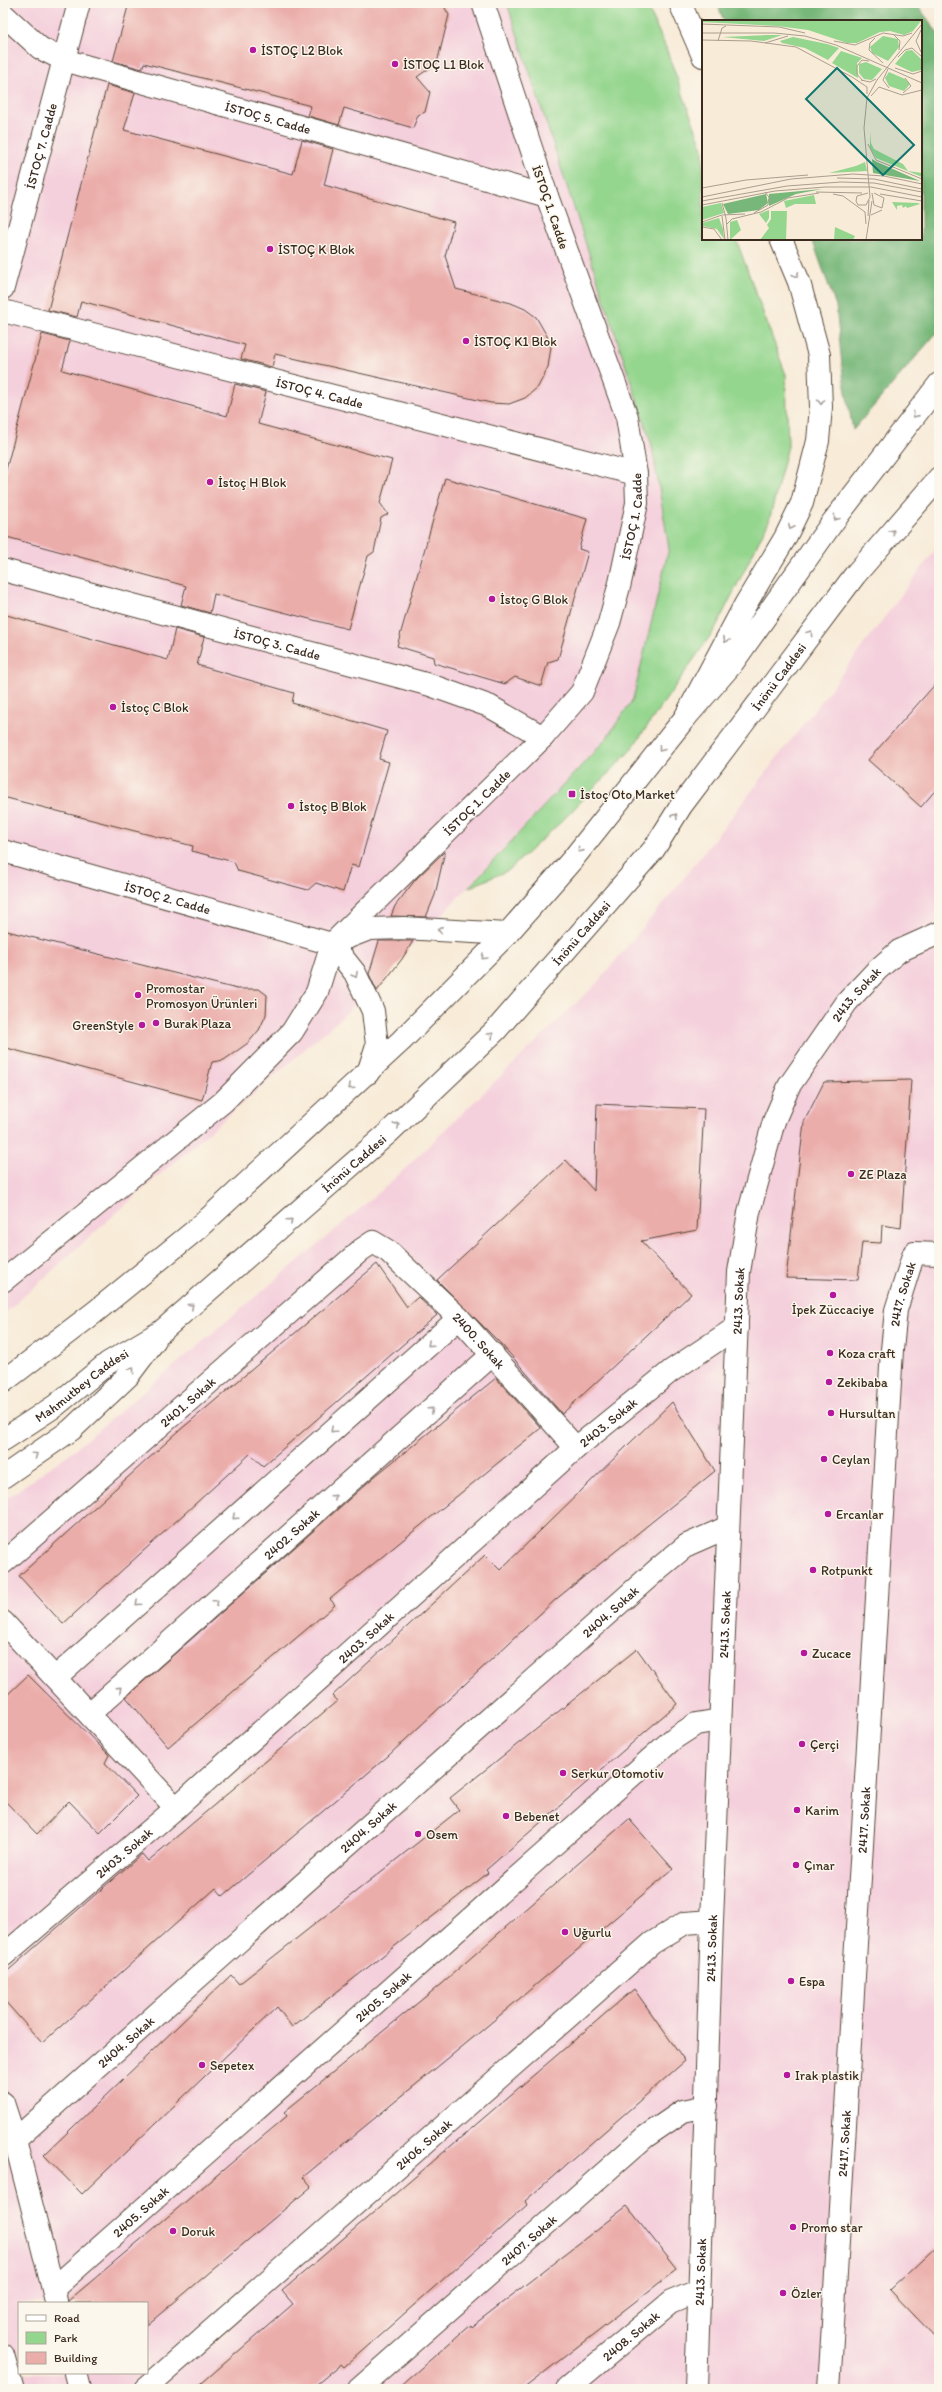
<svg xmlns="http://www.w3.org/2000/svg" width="942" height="2392" font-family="Itim,sans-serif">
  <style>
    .built { fill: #f4cfdc; fill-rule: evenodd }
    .green { fill: #94d68e; stroke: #688056 }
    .forest { fill: #77b779; stroke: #59704c }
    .building { fill: #ebadaa }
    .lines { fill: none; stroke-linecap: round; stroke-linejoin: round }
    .minor-casing { stroke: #57473a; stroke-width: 24 }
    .tertiary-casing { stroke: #57473a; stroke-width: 24 }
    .secondary-casing { stroke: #57473a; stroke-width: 24 }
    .trunk-casing { stroke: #57473a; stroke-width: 24 }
    .motorway-casing { stroke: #57473a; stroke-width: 24 }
    .minor { stroke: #fff; stroke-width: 22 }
    .tertiary { stroke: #fff; stroke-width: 22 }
    .secondary { stroke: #fff; stroke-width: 22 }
    .trunk { stroke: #fff; stroke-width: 22 }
    .motorway { stroke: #fff; stroke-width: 22 }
    .oneway { stroke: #a79f9a }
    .poi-dot { fill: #b5179e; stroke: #fbf7ec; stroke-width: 1.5 }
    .labels { text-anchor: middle; stroke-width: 3; stroke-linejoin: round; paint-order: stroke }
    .poi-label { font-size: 13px; fill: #3b2a1e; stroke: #fbf7ec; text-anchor: start }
    .street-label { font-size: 13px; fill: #3b2a1e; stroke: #fbf7ec }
    .inset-road { fill: none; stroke: #ac9e8e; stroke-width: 1 }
    .view { fill: #0f766e; fill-opacity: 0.15; stroke: #0f766e; stroke-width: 2 }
    .inset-edge { fill: none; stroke: #3b2a1e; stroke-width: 2 }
  </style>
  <rect width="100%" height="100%" fill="#fbf7ec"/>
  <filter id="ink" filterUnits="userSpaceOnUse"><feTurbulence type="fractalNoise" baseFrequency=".025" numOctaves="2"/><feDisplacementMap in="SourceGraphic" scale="8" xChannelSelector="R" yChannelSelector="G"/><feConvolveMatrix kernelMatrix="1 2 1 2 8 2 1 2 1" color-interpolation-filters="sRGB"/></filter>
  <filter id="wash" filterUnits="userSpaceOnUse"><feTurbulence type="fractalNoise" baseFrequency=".012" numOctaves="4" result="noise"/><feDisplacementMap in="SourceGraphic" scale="16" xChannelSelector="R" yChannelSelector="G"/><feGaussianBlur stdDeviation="0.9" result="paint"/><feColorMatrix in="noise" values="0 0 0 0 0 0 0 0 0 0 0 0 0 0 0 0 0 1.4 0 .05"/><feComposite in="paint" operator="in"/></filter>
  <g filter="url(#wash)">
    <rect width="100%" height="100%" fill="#f8ebd8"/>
    <!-- built -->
    <g class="built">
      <polygon points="3,3 507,3 652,447 669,548 633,699 606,739 438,919 340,1019 143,1189 3,1315"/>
      <path d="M939,545V2389H3V1501L73,1451L388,1185L596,984L680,883L816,708ZM19,2303H147V2373H19Z"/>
    </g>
    <!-- green -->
    <polygon class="green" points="507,3 646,3 666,48 703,149 703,239 736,239 786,375 788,446 769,521 715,629 630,751 562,821 509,870 468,888 606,739 633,699 669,548 652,446"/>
    <!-- forest -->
    <polygon class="forest" points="717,3 916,3 939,35 939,330 853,430 843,375 836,306 812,239 921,239 921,21 724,21"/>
    <g id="blocks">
      <!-- building -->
      <g class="building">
        <polygon points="129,3 442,3 449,15 437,63 417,77 430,92 425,112 418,115 413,128 344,108 339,125 308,116 311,106 144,63 142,69 113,61"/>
        <polygon points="107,85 135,93 124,130 293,174 302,140 333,149 324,185 454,222 445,256 456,289 511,303 525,309 536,317 547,336 551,347 548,367 538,387 525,398 509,404 491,403 275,354 272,367 241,359 245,345 81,301 77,317 48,310"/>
        <polygon points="42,334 70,341 62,370 227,416 235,384 266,392 258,424 392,460 380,503 388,514 381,518 374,552 368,556 348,629 214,594 210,613 181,605 186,586 3,536 3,481"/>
        <polygon points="445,478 587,519 579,549 588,552 558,659 548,662 541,686 515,677 505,684 434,663 433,657 397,646"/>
        <polygon points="3,614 168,660 175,629 204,637 197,665 294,693 292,703 387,731 379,759 389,762 359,867 351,865 343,892 316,883 308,890 238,871 234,862 192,851 193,846 3,797"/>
        <polygon points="939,680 939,786 921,807 868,760"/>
        <polygon points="445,851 435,895 426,917 391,916 395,906 416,879"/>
        <polygon points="3,930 237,989 259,989 267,995 266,1015 259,1030 248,1043 224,1060 212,1062 202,1100 3,1047"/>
        <polygon points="379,941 413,941 402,959 377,991 369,974"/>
        <polygon points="911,1080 901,1228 882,1225 881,1243 862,1242 858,1280 786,1278 804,1122 824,1082"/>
        <polygon points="597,1104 704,1109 697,1230 641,1241 691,1294 562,1414 502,1345 437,1280 566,1160 594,1191"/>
        <polygon points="377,1264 407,1307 418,1297 437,1315 263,1466 250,1454 63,1624 19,1576 180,1430"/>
        <polygon points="496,1378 541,1428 330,1599 335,1605 168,1747 126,1697 374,1477"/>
        <polygon points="672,1402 715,1471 555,1600 388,1756 223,1896 216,1888 42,2043 3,1999 3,1975 142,1854 148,1861 337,1701 332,1696 485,1555 500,1570"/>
        <polygon points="637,1649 677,1704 486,1870 488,1873 292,2027 277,2007 82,2194 44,2155 231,1975 239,1984 459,1810 450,1798"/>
        <polygon points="28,1675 109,1755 105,1763 137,1796 100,1833 69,1801 37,1834 3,1799 3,1699"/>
        <polygon points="629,1819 673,1869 480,2032 303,2177 311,2187 147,2325 147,2303 68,2303 68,2301 287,2116 284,2112 441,1984"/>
        <polygon points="634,1989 685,2061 525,2201 527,2205 344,2367 341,2364 311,2389 195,2389 293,2304 282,2291"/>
        <polygon points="627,2206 677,2269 523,2389 397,2389 470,2325 471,2327"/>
        <polygon points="939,2244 939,2341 890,2290"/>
      </g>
    </g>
  </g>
  <g filter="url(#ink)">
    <use href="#blocks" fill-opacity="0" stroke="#57473a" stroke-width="1"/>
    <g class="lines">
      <defs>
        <g id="minor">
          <path id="s1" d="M3,14L40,48L64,60L547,196"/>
          <path id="s2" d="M3,288L79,3"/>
          <path id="s3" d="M3,311L636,474"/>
          <path id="s4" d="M3,570L430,685L489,706L543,737"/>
          <path id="s5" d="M3,851L332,944"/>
          <polyline points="341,940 369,929 404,928 507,934"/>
          <polyline points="332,944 355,973 373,1011 377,1045 368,1073"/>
          <path id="s6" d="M3,1281L223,1102L292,1032L317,992L332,944L543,737L582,692L609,623L620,583L637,503L636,474L627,417L547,196L483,3"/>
          <path id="s7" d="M3,1563L361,1250L373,1242L388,1251L459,1318L576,1448"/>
          <polyline points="3,1622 176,1808"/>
          <polyline points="56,1677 459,1318"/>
          <path id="s8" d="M89,1714L493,1354"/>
          <path id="s9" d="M3,1956L176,1808L576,1448L671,1371L737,1327"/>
          <polyline points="3,2103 15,2140 56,2301"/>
          <path id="s10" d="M15,2140L659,1568L687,1545L728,1527"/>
          <path id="s11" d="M53,2289L673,1739L696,1724L720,1720"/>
          <polyline points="75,2373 79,2389"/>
          <path id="s12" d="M145,2389L652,1943L685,1923L712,1921"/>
          <path id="s13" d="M359,2389L645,2137L683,2111L707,2106"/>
          <path id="s14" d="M567,2389L671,2302L700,2290"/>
          <path id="s15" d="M696,2389L712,1921L739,1272L749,1212L774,1121L789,1086L847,1002L877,970L899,951L939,933"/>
        </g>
        <g id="tertiary">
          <path id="s16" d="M829,2389L892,1350L896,1310L914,1253L939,1254"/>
        </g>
        <polyline id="secondary" points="3,2355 13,2389"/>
        <g id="trunk">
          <polyline points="3,1382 95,1312 197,1229 401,1041 507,934 572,860 685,718 731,665 832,523 939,384"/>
          <path id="s17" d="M3,1440L55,1406L108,1363L162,1331L388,1133L496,1030L654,849L681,806L855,575L939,478"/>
          <polyline points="3,1477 71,1430 128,1376 155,1340"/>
        </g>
        <g id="motorway">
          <polyline points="680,3 703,56"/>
          <polyline points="685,718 745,605 785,538 802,503 818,441 821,407 819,355 799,282 781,239"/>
        </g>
      </defs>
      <!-- minor casing -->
      <use href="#minor" class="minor-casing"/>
      <!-- tertiary casing -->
      <use href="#tertiary" class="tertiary-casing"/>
      <!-- secondary casing -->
      <use href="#secondary" class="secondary-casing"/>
      <!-- trunk casing -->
      <use href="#trunk" class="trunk-casing"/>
      <!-- motorway casing -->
      <use href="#motorway" class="motorway-casing"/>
      <!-- minor -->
      <use href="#minor" class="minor"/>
      <!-- tertiary -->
      <use href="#tertiary" class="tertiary"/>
      <!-- secondary -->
      <use href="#secondary" class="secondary"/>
      <!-- trunk -->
      <use href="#trunk" class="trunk"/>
      <!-- motorway -->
      <use href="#motorway" class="motorway"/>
    </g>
    <!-- one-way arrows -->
    <defs><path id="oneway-chevron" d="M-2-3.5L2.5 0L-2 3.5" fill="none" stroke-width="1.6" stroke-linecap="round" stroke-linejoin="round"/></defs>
    <g class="oneway">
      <use href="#oneway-chevron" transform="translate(796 275) rotate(67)"/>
      <use href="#oneway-chevron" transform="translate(821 402) rotate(89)"/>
      <use href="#oneway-chevron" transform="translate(915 415) rotate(129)"/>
      <use href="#oneway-chevron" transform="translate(836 518) rotate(127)"/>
      <use href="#oneway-chevron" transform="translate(791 527) rotate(117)"/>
      <use href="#oneway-chevron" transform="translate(892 532) rotate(-49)"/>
      <use href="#oneway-chevron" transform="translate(810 633) rotate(-53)"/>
      <use href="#oneway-chevron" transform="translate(726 640) rotate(118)"/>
      <use href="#oneway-chevron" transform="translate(661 749) rotate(128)"/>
      <use href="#oneway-chevron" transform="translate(675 816) rotate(-58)"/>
      <use href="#oneway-chevron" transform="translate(580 850) rotate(129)"/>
      <use href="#oneway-chevron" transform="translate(440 930) rotate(-176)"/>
      <use href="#oneway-chevron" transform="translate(484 957) rotate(135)"/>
      <use href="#oneway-chevron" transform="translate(355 975) rotate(60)"/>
      <use href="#oneway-chevron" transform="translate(491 1035) rotate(-45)"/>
      <use href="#oneway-chevron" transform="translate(351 1087) rotate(138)"/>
      <use href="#oneway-chevron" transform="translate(397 1125) rotate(-42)"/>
      <use href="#oneway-chevron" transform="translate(290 1221) rotate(-42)"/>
      <use href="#oneway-chevron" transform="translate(191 1306) rotate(-41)"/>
      <use href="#oneway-chevron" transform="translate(430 1344) rotate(138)"/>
      <use href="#oneway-chevron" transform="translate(132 1370) rotate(-53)"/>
      <use href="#oneway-chevron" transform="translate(431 1410) rotate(-42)"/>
      <use href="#oneway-chevron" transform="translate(333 1430) rotate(138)"/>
      <use href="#oneway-chevron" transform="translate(35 1455) rotate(-35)"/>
      <use href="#oneway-chevron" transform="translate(334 1497) rotate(-42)"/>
      <use href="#oneway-chevron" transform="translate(235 1517) rotate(138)"/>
      <use href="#oneway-chevron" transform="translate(216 1602) rotate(-42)"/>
      <use href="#oneway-chevron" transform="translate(138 1603) rotate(138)"/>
      <use href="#oneway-chevron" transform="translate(119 1689) rotate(-42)"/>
    </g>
  </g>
  <!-- markers -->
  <g class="poi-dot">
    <circle cx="253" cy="50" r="4"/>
    <circle cx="395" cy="64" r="4"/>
    <circle cx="270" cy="249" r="4"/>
    <circle cx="466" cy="341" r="4"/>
    <circle cx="210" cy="482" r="4"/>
    <circle cx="492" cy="599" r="4"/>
    <circle cx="113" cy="707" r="4"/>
    <rect x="568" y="790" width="8" height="8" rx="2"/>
    <circle cx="291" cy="806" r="4"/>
    <circle cx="138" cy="995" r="4"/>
    <circle cx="156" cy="1023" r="4"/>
    <circle cx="142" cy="1025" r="4"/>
    <circle cx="851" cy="1174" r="4"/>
    <circle cx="833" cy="1295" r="4"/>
    <circle cx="830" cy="1353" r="4"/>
    <circle cx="829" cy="1382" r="4"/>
    <circle cx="831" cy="1413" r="4"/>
    <circle cx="824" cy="1459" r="4"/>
    <circle cx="828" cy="1514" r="4"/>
    <circle cx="813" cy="1570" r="4"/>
    <circle cx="804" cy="1653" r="4"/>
    <circle cx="802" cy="1744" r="4"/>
    <circle cx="563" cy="1773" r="4"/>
    <circle cx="797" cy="1810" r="4"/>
    <circle cx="506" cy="1816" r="4"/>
    <circle cx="418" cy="1834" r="4"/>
    <circle cx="796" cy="1865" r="4"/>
    <circle cx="565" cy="1932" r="4"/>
    <circle cx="791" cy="1981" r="4"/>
    <circle cx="202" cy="2065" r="4"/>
    <circle cx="787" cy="2075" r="4"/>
    <circle cx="793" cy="2227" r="4"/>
    <circle cx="173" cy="2231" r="4"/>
    <circle cx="783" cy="2293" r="4"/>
  </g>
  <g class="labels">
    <!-- poi labels -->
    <g class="poi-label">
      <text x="261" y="55">İSTOÇ L2 Blok</text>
      <text x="403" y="69">İSTOÇ L1 Blok</text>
      <text x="278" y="254">İSTOÇ K Blok</text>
      <text x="474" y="346">İSTOÇ K1 Blok</text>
      <text x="218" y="487">İstoç H Blok</text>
      <text x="500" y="604">İstoç G Blok</text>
      <text x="121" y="712">İstoç C Blok</text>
      <text x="580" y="799">İstoç Oto Market</text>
      <text x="299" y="811">İstoç B Blok</text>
      <text x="146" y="993">Promostar<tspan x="146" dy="15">Promosyon Ürünleri</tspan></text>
      <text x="164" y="1028">Burak Plaza</text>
      <text x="134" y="1030" text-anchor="end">GreenStyle</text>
      <text x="859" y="1179">ZE Plaza</text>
      <text x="833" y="1314" text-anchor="middle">İpek Züccaciye</text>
      <text x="838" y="1358">Koza craft</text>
      <text x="837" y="1387">Zekibaba</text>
      <text x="839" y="1418">Hursultan</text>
      <text x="832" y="1464">Ceylan</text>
      <text x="836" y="1519">Ercanlar</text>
      <text x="821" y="1575">Rotpunkt</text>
      <text x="812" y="1658">Zucace</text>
      <text x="810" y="1749">Çerçi</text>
      <text x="571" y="1778">Serkur Otomotiv</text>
      <text x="805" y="1815">Karim</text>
      <text x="514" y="1821">Bebenet</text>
      <text x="426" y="1839">Osem</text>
      <text x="804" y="1870">Çınar</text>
      <text x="573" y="1937">Uğurlu</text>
      <text x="799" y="1986">Espa</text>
      <text x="210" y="2070">Sepetex</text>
      <text x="795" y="2080">Irak plastik</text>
      <text x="801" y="2232">Promo star</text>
      <text x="181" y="2236">Doruk</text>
      <text x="791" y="2298">Özler</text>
    </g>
    <!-- street labels -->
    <g class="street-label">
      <text dy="5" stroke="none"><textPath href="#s1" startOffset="289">İSTOÇ 5. Cadde</textPath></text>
      <text dy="5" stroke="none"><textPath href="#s2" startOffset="147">İSTOÇ 7. Cadde</textPath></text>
      <text transform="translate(551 207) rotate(71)" y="5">İSTOÇ 1. Cadde</text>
      <text dy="5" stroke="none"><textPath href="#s3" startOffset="327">İSTOÇ 4. Cadde</textPath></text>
      <text dy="5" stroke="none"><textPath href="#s6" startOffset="1018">İSTOÇ 1. Cadde</textPath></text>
      <text dy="5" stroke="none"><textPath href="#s4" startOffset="284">İSTOÇ 3. Cadde</textPath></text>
      <text dy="5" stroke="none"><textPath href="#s17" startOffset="1096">İnönü Caddesi</textPath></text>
      <text dy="5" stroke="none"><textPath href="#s6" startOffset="682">İSTOÇ 1. Cadde</textPath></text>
      <text dy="5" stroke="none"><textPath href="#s5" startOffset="171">İSTOÇ 2. Cadde</textPath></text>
      <text dy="5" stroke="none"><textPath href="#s17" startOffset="772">İnönü Caddesi</textPath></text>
      <text dy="5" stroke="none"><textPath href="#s15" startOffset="1425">2413. Sokak</textPath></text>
      <text dy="5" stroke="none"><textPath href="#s17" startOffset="448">İnönü Caddesi</textPath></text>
      <text dy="5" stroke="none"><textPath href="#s16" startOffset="1098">2417. Sokak</textPath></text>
      <text dy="5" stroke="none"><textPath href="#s15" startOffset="1089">2413. Sokak</textPath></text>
      <text dy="5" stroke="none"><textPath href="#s7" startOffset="635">2400. Sokak</textPath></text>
      <text dy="5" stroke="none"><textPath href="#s17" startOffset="96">Mahmutbey Caddesi</textPath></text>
      <text dy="5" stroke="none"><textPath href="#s7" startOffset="245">2401. Sokak</textPath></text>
      <text dy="5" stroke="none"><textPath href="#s9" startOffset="807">2403. Sokak</textPath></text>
      <text dy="5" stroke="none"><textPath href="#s8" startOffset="271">2402. Sokak</textPath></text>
      <text dy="5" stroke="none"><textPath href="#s10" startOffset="796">2404. Sokak</textPath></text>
      <text dy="5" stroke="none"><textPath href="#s15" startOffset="765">2413. Sokak</textPath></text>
      <text dy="5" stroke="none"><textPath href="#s9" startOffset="483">2403. Sokak</textPath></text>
      <text dy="5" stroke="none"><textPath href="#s16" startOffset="570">2417. Sokak</textPath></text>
      <text dy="5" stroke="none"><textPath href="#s10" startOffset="472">2404. Sokak</textPath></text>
      <text dy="5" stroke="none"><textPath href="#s9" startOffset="159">2403. Sokak</textPath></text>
      <text dy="5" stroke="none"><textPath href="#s15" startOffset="441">2413. Sokak</textPath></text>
      <text dy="5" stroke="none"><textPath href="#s11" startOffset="441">2405. Sokak</textPath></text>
      <text dy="5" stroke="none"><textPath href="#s10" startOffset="148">2404. Sokak</textPath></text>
      <text dy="5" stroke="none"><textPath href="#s16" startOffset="246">2417. Sokak</textPath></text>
      <text dy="5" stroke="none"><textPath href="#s12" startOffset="371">2406. Sokak</textPath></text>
      <text dy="5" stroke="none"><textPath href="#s11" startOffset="117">2405. Sokak</textPath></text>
      <text dy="5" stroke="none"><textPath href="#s13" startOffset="226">2407. Sokak</textPath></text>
      <text dy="5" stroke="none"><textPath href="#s15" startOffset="117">2413. Sokak</textPath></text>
      <text dy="5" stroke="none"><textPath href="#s14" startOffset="83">2408. Sokak</textPath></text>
    </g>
  </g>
  <!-- overview -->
  <g transform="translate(702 20)">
    <rect width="220" height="220" fill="#f8ebd8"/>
    <path d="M0,0H218L219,1L211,11L202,15L188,11L178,12L155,23H145L106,10L75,6L0,2ZM80,15L62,21L21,17L66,15ZM181,16L196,19L197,27L186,41L170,33L168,27ZM91,17L125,24L137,28L126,40L103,28L80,23L78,21ZM210,30L220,40L219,50L210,52L193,44L204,31ZM139,31L160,38L155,43L156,58L130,43ZM164,42L180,49L170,60L162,59L157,53V44ZM187,52L203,59L208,64L202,71L187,66L183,58ZM168,112L169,123L172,129L201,144L206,151L220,153V157L174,138L168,128ZM163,142L165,151L127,153L154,146ZM112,175L114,184H93L84,188L82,181ZM190,182L216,183L218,184L205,188L204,186L201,188L200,185L195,186V190ZM19,183L22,193L0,200V187ZM67,190V198L64,203L57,194ZM69,191H85L84,220H58L67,208L65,205L69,199ZM17,198L21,209L22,219L15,209L0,206V203ZM35,200L39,210L28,220V202ZM133,207L153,216L151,220H132Z" fill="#94d68e"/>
    <path d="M170,139L175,142L218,161L171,153ZM120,169L94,174L67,186V174ZM64,174L66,183L57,190L26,194L21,184Z" fill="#77b779"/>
    <path class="inset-road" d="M0,4L77,7L103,13M0,13H72L103,16L134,25L220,63M192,15L198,21L197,30M173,18L168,23L167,30L181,43M0,20L49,21L94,27L150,57M16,21L20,8L24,6M132,21L153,25L181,13L201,16L210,13M63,23L86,16M219,32L214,21L219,10M196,37L203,30L210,28L220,37M193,48L211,54L220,51M186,49L181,60L187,68M150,57L165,67V74M159,60L168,62L174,59M161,61L155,54V46L160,40L167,41M201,73L209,66L203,58M169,76L177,67L200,75L220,70M166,124L174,140L220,159M135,158L172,159L220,169M0,168L44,160L106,155M114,172L160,173M166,173L155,176L154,181L156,185H164L168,177L162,108L165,78L175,60L220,4M170,173L172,185L180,188L182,178L172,173M131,174L141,176L163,192L164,204M178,174L220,181M0,177L89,159L151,154L182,156L220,164M0,181L85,166L139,162L172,163L220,172M20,183L24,198L26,220M0,185L73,171L123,167H169L220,177M52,193L66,185L67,177L63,172M169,195L180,190M20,196L23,220M166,196L167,180M0,202L20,195L43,194M25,204L30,199L59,192L86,178L117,173M0,207L12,209L20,220M164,220L170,181"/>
    <path class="view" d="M135,48L212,125L181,155L104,79Z"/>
    <rect width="220" height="220" class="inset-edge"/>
  </g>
  <!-- margin -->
  <rect width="942" height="2392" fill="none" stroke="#fbf7ec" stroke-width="16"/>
  <!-- legend -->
  <rect x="18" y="2302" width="130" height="72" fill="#fbf7ec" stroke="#aea59a"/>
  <rect x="26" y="2315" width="20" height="6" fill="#ffffff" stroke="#aea59a"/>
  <text x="54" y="2322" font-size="12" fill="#3b2a1e">Road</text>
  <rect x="26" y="2332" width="20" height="12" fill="#94d68e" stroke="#aea59a"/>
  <text x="54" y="2342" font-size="12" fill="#3b2a1e">Park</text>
  <rect x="26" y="2352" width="20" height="12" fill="#ebadaa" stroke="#aea59a"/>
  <text x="54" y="2362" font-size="12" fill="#3b2a1e">Building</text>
</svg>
